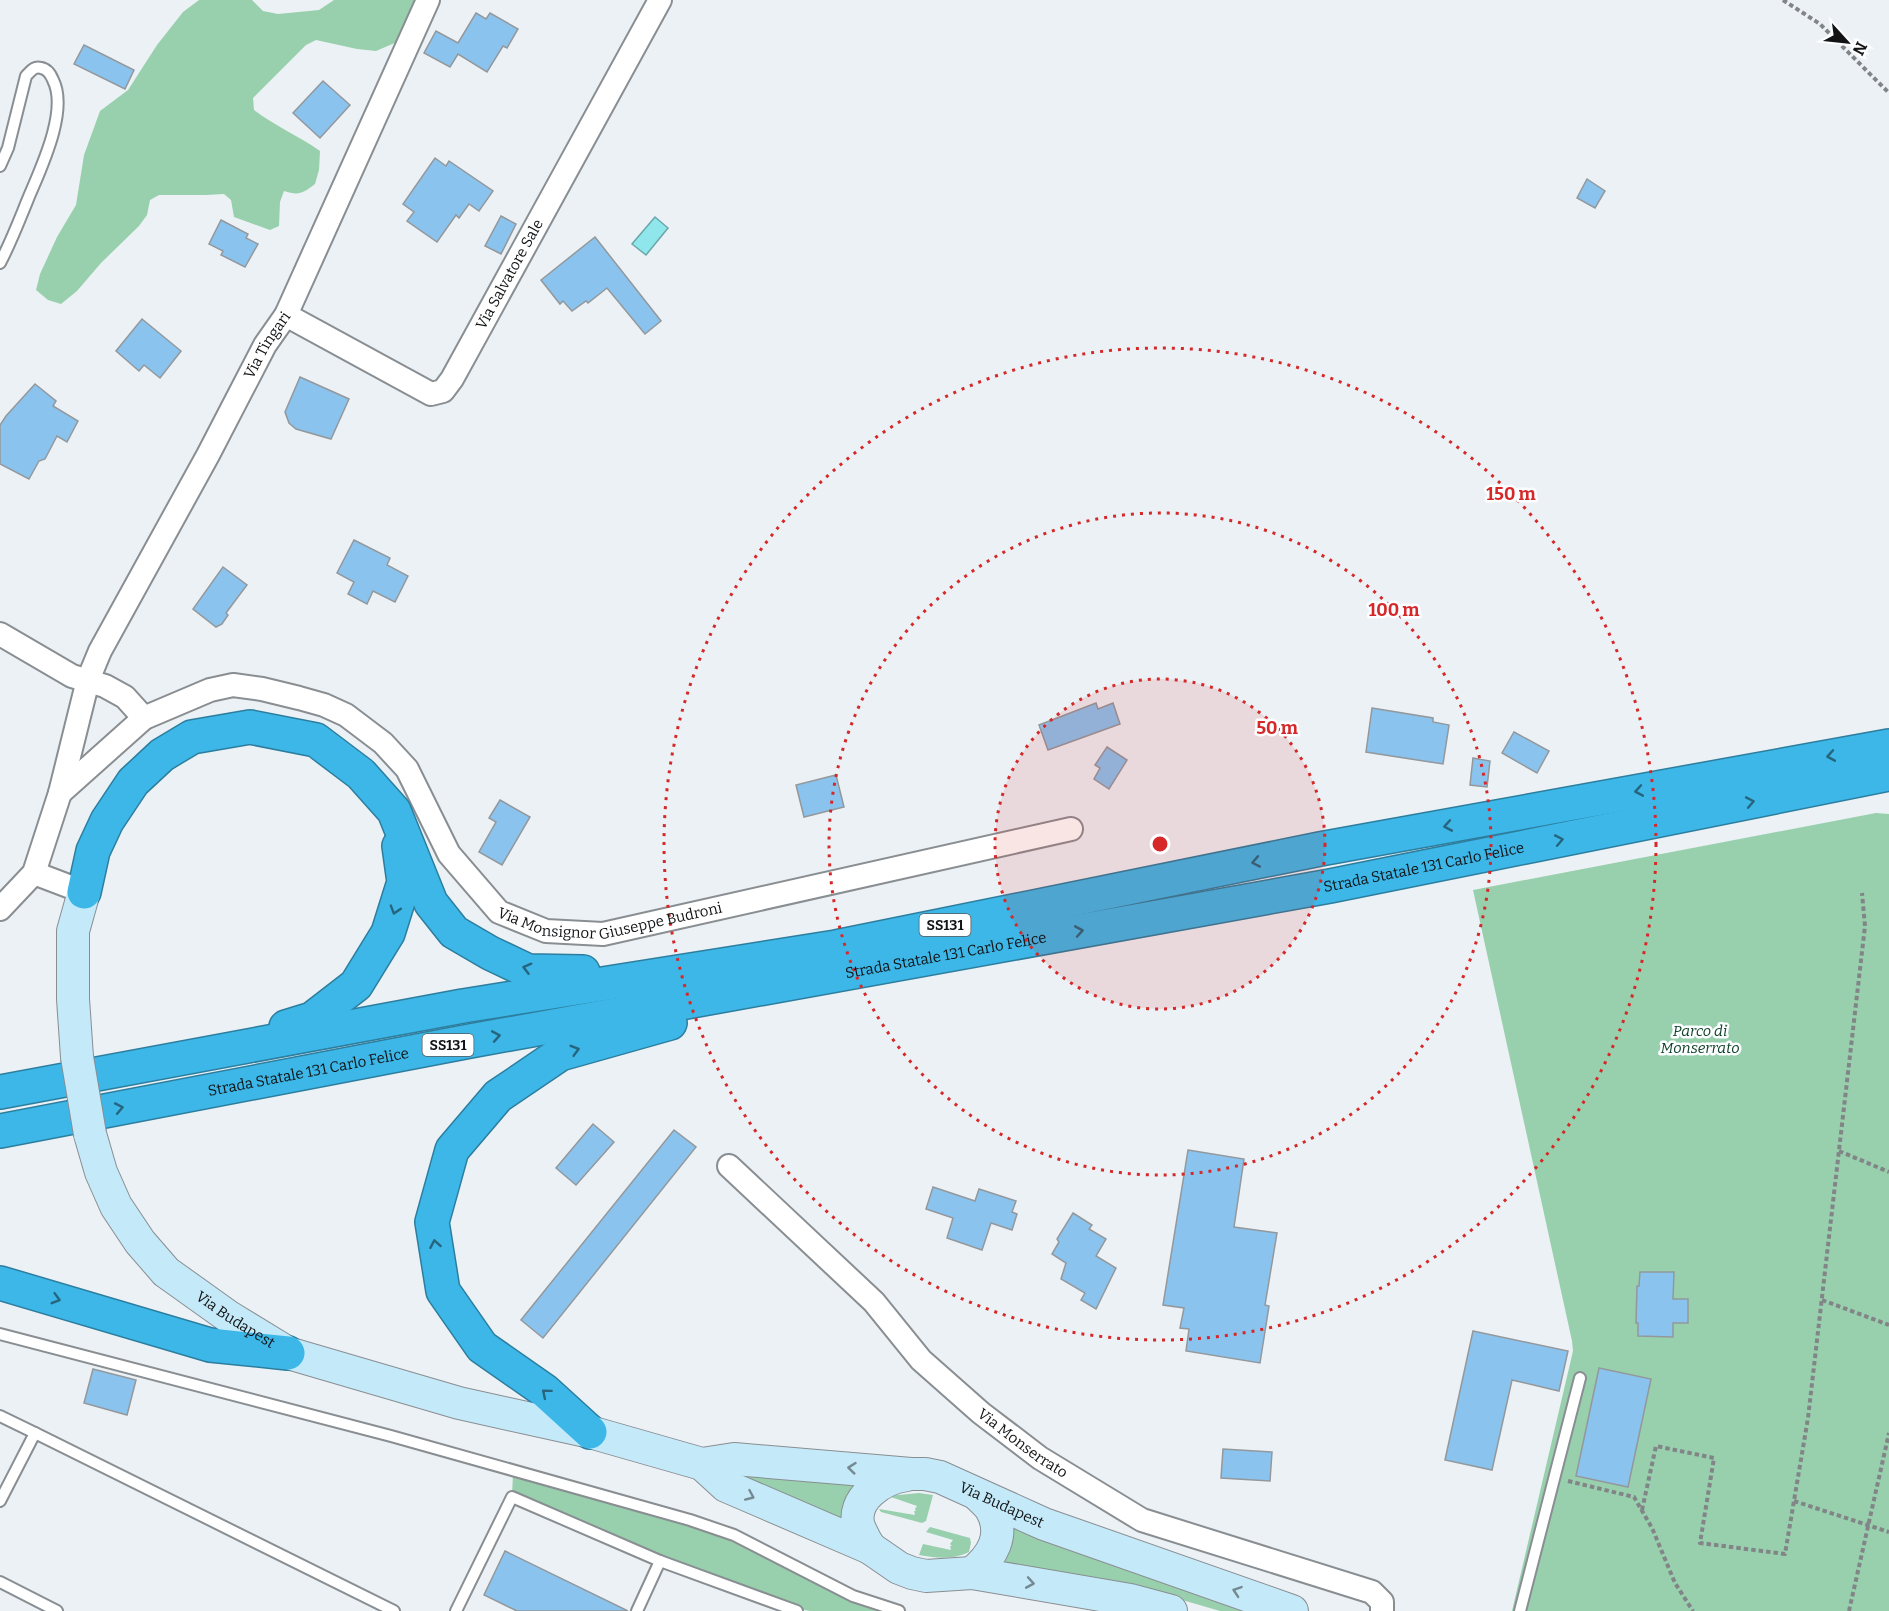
<svg xmlns="http://www.w3.org/2000/svg" width="1889" height="1611" font-family="Bitter,serif">
  <style>
    .green { fill: #98d0ad }
    .water { fill: #8fe7eb; stroke: #6aa7ab; stroke-width: 1.5 }
    .building { fill: #8ac4ee; stroke: #93989c; stroke-width: 1.5 }
    .lines { fill: none; stroke-linecap: round; stroke-linejoin: round }
    .lane-casing { stroke: #898e92; stroke-width: 14 }
    .street-casing { stroke: #898e92; stroke-width: 26 }
    .secondary-casing { stroke: #898e92; stroke-width: 34 }
    .highway-casing { stroke: #2d7e9e; stroke-width: 36 }
    .path { stroke: #828588; stroke-width: 4; stroke-dasharray: 4.5 3; stroke-linecap: butt }
    .lane { stroke: #fff; stroke-width: 10 }
    .street { stroke: #fff; stroke-width: 22 }
    .secondary { stroke: #c4e9f8; stroke-width: 32 }
    .highway { stroke: #3cb7e8; stroke-width: 33 }
    .secondary-bridge-casing { stroke: #898e92; stroke-width: 34; stroke-linecap: butt }
    .secondary-bridge { stroke: #c4e9f8; stroke-width: 32 }
    .oneway { stroke: #27657e }
    .oneway2 { stroke: #748992 }
    .ring { fill: none; stroke: #d62828; stroke-width: 3; stroke-dasharray: 3 6 }
    .labels { text-anchor: middle; stroke-width: 5; stroke-linejoin: round; paint-order: stroke }
    .shield { fill: #fdfeff; stroke: #585a5b; stroke-width: 1.5 }
    .shield-label { font-size: 14px; font-weight: bold; fill: #121315 }
    .street-label { font-size: 15px; fill: #121315; stroke: #fdfeff }
    .park-label { font-size: 15px; font-style: italic; fill: #114229; stroke: #fdfeff }
    .centre { fill: #d62828; stroke: #fdfeff; stroke-width: 3 }
    .ring-label { font-size: 18px; text-anchor: middle; font-weight: bold; fill: #d62828; stroke: #fdfeff; stroke-width: 5; stroke-linejoin: round; paint-order: stroke }
  </style>
  <rect width="100%" height="100%" fill="#ecf1f5"/>
  <!-- green -->
  <g class="green">
    <path d="M199,0H252L263,11L278,14L319,10L334,0H421L404,39L376,51L357,49L316,40L306,45L253,98L254,110C275,126 299,136 320,151L319,170L315,184C303,193 299,196 284,191L280,202L279,226L270,230L234,217L231,200L224,194L206,195H159L150,200L147,215L139,226L101,263L77,291L61,304L48,300L36,290L40,274L57,237L76,205L84,155L100,111L128,90L157,45L183,12Z"/>
    <polygon points="1876,813 1889,814 1889,1611 1512,1611 1573,1351 1572,1341 1473,890"/>
    <polygon points="513,1474 686,1522 730,1538 883,1611 810,1611 794,1608 662,1559 512,1495"/>
    <polygon points="731,1474 861,1483 849,1529 805,1502"/>
    <polygon points="919,1493 933,1495 926,1521 922,1523 881,1512 879,1509 915,1515 914,1511 916,1511 915,1509 917,1506 888,1496"/>
    <polygon points="1004,1521 1253,1611 1220,1611 1148,1590 994,1564"/>
    <path d="M930,1527L970,1538L971,1543L969,1552C953,1560 935,1558 919,1555L923,1544L951,1550L950,1546H952L950,1544L953,1540L926,1532Z"/>
  </g>
  <!-- water -->
  <polygon class="water" points="655,217 668,228 646,255 632,244"/>
  <!-- building -->
  <g class="building">
    <polygon points="476,13 486,19 490,13 518,29 507,48 503,46 487,72 458,54 450,67 424,53 436,31 458,43"/>
    <polygon points="84,45 134,70 125,89 74,64"/>
    <polygon points="323,81 350,105 320,138 293,113"/>
    <polygon points="435,158 446,166 449,161 493,191 479,211 469,204 459,218 456,215 437,242 407,221 414,212 403,204"/>
    <polygon points="1587,179 1605,191 1595,208 1577,198"/>
    <polygon points="501,216 516,224 501,254 485,246"/>
    <polygon points="221,220 248,234 246,238 258,244 245,267 221,255 223,251 209,244"/>
    <polygon points="595,237 661,321 645,334 607,288 588,303 586,301 572,311 563,301 560,304 541,280"/>
    <polygon points="142,319 181,351 160,378 144,365 139,371 116,351"/>
    <polygon points="300,377 349,399 331,439 296,429 289,423 285,412"/>
    <polygon points="35,384 56,401 53,406 78,421 67,442 57,436 45,459 39,461 29,479 0,464 0,425 6,416"/>
    <polygon points="354,540 390,558 387,565 408,576 395,602 373,591 367,604 348,594 354,582 337,573"/>
    <polygon points="223,567 247,585 226,613 228,615 222,624 216,627 193,609"/>
    <polygon points="1096,703 1098,709 1113,703 1120,724 1048,750 1039,725"/>
    <polygon points="1372,708 1433,718 1433,722 1449,725 1443,764 1366,752"/>
    <polygon points="1514,732 1549,751 1537,773 1502,753"/>
    <polygon points="1107,747 1127,760 1109,789 1094,779 1100,768 1095,765"/>
    <polygon points="1473,758 1490,761 1487,787 1470,785"/>
    <polygon points="836,775 844,807 804,817 796,785"/>
    <polygon points="500,800 530,817 502,865 479,852 496,822 489,818"/>
    <polygon points="593,1124 614,1142 576,1185 556,1168"/>
    <polygon points="674,1130 696,1147 543,1338 521,1320"/>
    <polygon points="1188,1150 1244,1159 1234,1227 1277,1233 1265,1305 1269,1306 1260,1363 1186,1351 1189,1329 1180,1328 1184,1308 1163,1305"/>
    <polygon points="933,1187 975,1201 979,1189 1016,1201 1012,1212 1017,1214 1012,1230 991,1223 982,1250 947,1238 953,1218 926,1209"/>
    <polygon points="1073,1213 1092,1225 1089,1229 1106,1239 1096,1256 1116,1268 1096,1309 1081,1300 1085,1293 1061,1279 1066,1263 1052,1254 1059,1242 1057,1239"/>
    <polygon points="1640,1272 1674,1272 1673,1299 1688,1299 1688,1323 1673,1323 1673,1337 1638,1336 1638,1323 1636,1323 1637,1286 1639,1286"/>
    <polygon points="1473,1331 1568,1351 1559,1391 1512,1380 1492,1470 1445,1460"/>
    <polygon points="1599,1368 1651,1379 1628,1487 1576,1476"/>
    <polygon points="93,1369 136,1380 127,1415 84,1403"/>
    <polygon points="1223,1449 1272,1452 1270,1481 1221,1478"/>
    <polygon points="505,1551 628,1611 517,1611 484,1595"/>
  </g>
  <g class="lines">
    <defs>
      <g id="lane">
        <path d="M0,166L8,148L26,76C31,71 34,66 41,68C48,69 51,75 53,80C69,111 40,170 28,199C19,221 11,242 0,263"/>
        <polyline points="0,1334 391,1436 690,1520 734,1535 853,1596 899,1611"/>
        <polyline points="0,1416 35,1433"/>
        <polyline points="0,1501 35,1433 394,1611"/>
        <polyline points="0,1582 57,1611"/>
        <polyline points="456,1611 512,1497 660,1561 797,1611"/>
        <polyline points="637,1611 660,1561"/>
        <polyline points="1520,1611 1580,1378"/>
      </g>
      <g id="street">
        <path id="s1" d="M286,315L431,394L443,391L452,379L660,0"/>
        <polyline points="0,634 72,676 105,686 125,697 144,718"/>
        <path id="s2" d="M60,793L144,718L210,690L233,685L262,689L299,698L324,705L346,715L383,743L407,769L449,854L499,912L546,931L603,934L1071,829"/>
        <polyline points="34,873 84,892"/>
        <path id="s3" d="M0,909L34,873L60,793L88,680L100,651L208,455L265,345L286,315L428,0"/>
        <path id="s4" d="M729,1166L874,1302L921,1360L981,1413L1040,1458L1142,1520L1372,1592L1382,1602V1611"/>
      </g>
      <g id="secondary">
        <polyline points="77,1057 73,999 73,931 84,892"/>
        <path id="s5" d="M90,1134L101,1172L116,1206L140,1242L166,1272L229,1317L288,1353L459,1403L590,1432L702,1464L734,1459L911,1474H925L940,1477L1044,1524L1292,1611"/>
        <polyline points="702,1464 726,1486 870,1548 899,1568 912,1573 926,1576 972,1573 1130,1600 1171,1611"/>
        <path d="M870,1548C866,1542 862,1534 859,1527C850,1499 883,1478 907,1475"/>
        <path d="M972,1573C992,1557 1006,1535 991,1509C988,1504 982,1499 978,1495"/>
      </g>
      <g id="highway">
        <polyline points="84,892 93,851 107,821 133,782 162,755 192,737 250,727 316,740 361,774 394,811 431,903 454,932 490,953 528,971 583,972"/>
        <polyline points="286,1027 312,1019 356,985 388,933 404,882 399,846"/>
        <polyline points="0,1092 463,1006 836,947 1320,849 1889,746"/>
        <path id="s6" d="M0,1131L470,1041L1330,886L1889,774"/>
        <polyline points="0,1283 210,1345 288,1353"/>
        <polyline points="590,1432 545,1391 482,1347 443,1291 432,1222 452,1150 498,1096 560,1054 670,1023"/>
      </g>
    </defs>
    <!-- lane casing -->
    <use href="#lane" class="lane-casing"/>
    <!-- street casing -->
    <use href="#street" class="street-casing"/>
    <!-- secondary casing -->
    <use href="#secondary" class="secondary-casing"/>
    <!-- highway casing -->
    <use href="#highway" class="highway-casing"/>
    <!-- path -->
    <g class="path">
      <polyline points="1783,0 1820,24 1889,93"/>
      <polyline points="1839,1151 1889,1172"/>
      <polyline points="1822,1300 1889,1325"/>
      <polyline points="1568,1481 1634,1497 1652,1528 1675,1583 1693,1611"/>
      <polyline points="1794,1501 1889,1532"/>
      <polyline points="1642,1510 1656,1446 1714,1458 1700,1543 1785,1554 1808,1418 1865,926 1862,893"/>
      <polyline points="1849,1611 1889,1433"/>
    </g>
    <!-- lane -->
    <use href="#lane" class="lane"/>
    <!-- street -->
    <use href="#street" class="street"/>
    <!-- secondary -->
    <use href="#secondary" class="secondary"/>
    <!-- highway -->
    <use href="#highway" class="highway"/>
    <defs>
      <polyline id="secondary-bridge" points="77,1057 90,1134"/>
    </defs>
    <!-- secondary-bridge casing -->
    <use href="#secondary-bridge" class="secondary-bridge-casing"/>
    <!-- secondary-bridge -->
    <use href="#secondary-bridge" class="secondary-bridge"/>
  </g>
  <!-- one-way arrows -->
  <defs><path id="oneway-chevron" d="M-2-3.5L2.5 0L-2 3.5" fill="none" stroke-width="1.6" stroke-linecap="round" stroke-linejoin="round" transform="scale(1.5)"/></defs>
  <g class="oneway">
    <use href="#oneway-chevron" transform="translate(1831 756) rotate(170)"/>
    <use href="#oneway-chevron" transform="translate(1639 791) rotate(170)"/>
    <use href="#oneway-chevron" transform="translate(1750 802) rotate(-11)"/>
    <use href="#oneway-chevron" transform="translate(1448 826) rotate(170)"/>
    <use href="#oneway-chevron" transform="translate(1559 840) rotate(-11)"/>
    <use href="#oneway-chevron" transform="translate(1256 862) rotate(169)"/>
    <use href="#oneway-chevron" transform="translate(395 910) rotate(107)"/>
    <use href="#oneway-chevron" transform="translate(1079 931) rotate(-10)"/>
    <use href="#oneway-chevron" transform="translate(527 968) rotate(-165)"/>
    <use href="#oneway-chevron" transform="translate(496 1036) rotate(-10)"/>
    <use href="#oneway-chevron" transform="translate(575 1050) rotate(-16)"/>
    <use href="#oneway-chevron" transform="translate(119 1108) rotate(-11)"/>
    <use href="#oneway-chevron" transform="translate(435 1244) rotate(-100)"/>
    <use href="#oneway-chevron" transform="translate(56 1299) rotate(16)"/>
    <use href="#oneway-chevron" transform="translate(546 1393) rotate(-140)"/>
  </g>
  <g class="oneway2">
    <use href="#oneway-chevron" transform="translate(852 1468) rotate(-174)"/>
    <use href="#oneway-chevron" transform="translate(750 1496) rotate(24)"/>
    <use href="#oneway-chevron" transform="translate(1030 1583) rotate(10)"/>
    <use href="#oneway-chevron" transform="translate(1237 1591) rotate(-161)"/>
  </g>
  <!-- distance rings -->
  <circle cx="1160" cy="844" r="165" fill="#d62828" fill-opacity=".12"/>
  <g class="ring">
    <circle cx="1160" cy="844" r="165"/>
    <circle cx="1160" cy="844" r="331"/>
    <circle cx="1160" cy="844" r="496"/>
  </g>
  <g class="labels">
    <!-- shield labels -->
    <g class="shield">
      <rect x="919.5" y="914" width="51" height="22" rx="4.5"/>
      <rect x="422.5" y="1034" width="51" height="22" rx="4.5"/>
    </g>
    <g class="shield-label">
      <text x="945" y="930">SS131</text>
      <text x="448" y="1050">SS131</text>
    </g>
    <!-- street labels -->
    <g class="street-label">
      <text dy="5" stroke="none"><textPath href="#s1" startOffset="312">Via Salvatore Sale</textPath></text>
      <text dy="5" stroke="none"><textPath href="#s3" startOffset="630">Via Tingari</textPath></text>
      <text dy="5" stroke="none"><textPath href="#s6" startOffset="1448">Strada Statale 131 Carlo Felice</textPath></text>
      <text dy="5" stroke="none"><textPath href="#s2" startOffset="693">Via Monsignor Giuseppe Budroni</textPath></text>
      <text dy="5" stroke="none"><textPath href="#s6" startOffset="962">Strada Statale 131 Carlo Felice</textPath></text>
      <text dy="5" stroke="none"><textPath href="#s6" startOffset="314">Strada Statale 131 Carlo Felice</textPath></text>
      <text dy="5" stroke="none"><textPath href="#s5" startOffset="244">Via Budapest</textPath></text>
      <text dy="5" stroke="none"><textPath href="#s4" startOffset="405">Via Monserrato</textPath></text>
      <text dy="5" stroke="none"><textPath href="#s5" startOffset="1042">Via Budapest</textPath></text>
    </g>
    <!-- park labels -->
    <g class="park-label">
      <text x="1700" y="1036">Parco di<tspan x="1700" dy="17">Monserrato</tspan></text>
    </g>
  </g>
  <circle cx="1160" cy="844" r="9" class="centre"/>
  <g class="ring-label">
    <text x="1511" y="500">150 m</text>
    <text x="1394" y="616">100 m</text>
    <text x="1277" y="734">50 m</text>
  </g>
  <!-- north arrow -->
  <g transform="translate(1847 42) rotate(117)" stroke="#fdfeff" stroke-width="4.5" paint-order="stroke">
  <path d="M0-4.5L10 22L0 15L-10 22Z" fill="#121315"/>
  <text y="-9" font-size="16" font-weight="bold" text-anchor="middle" fill="#121315">N</text>
  </g>
</svg>
